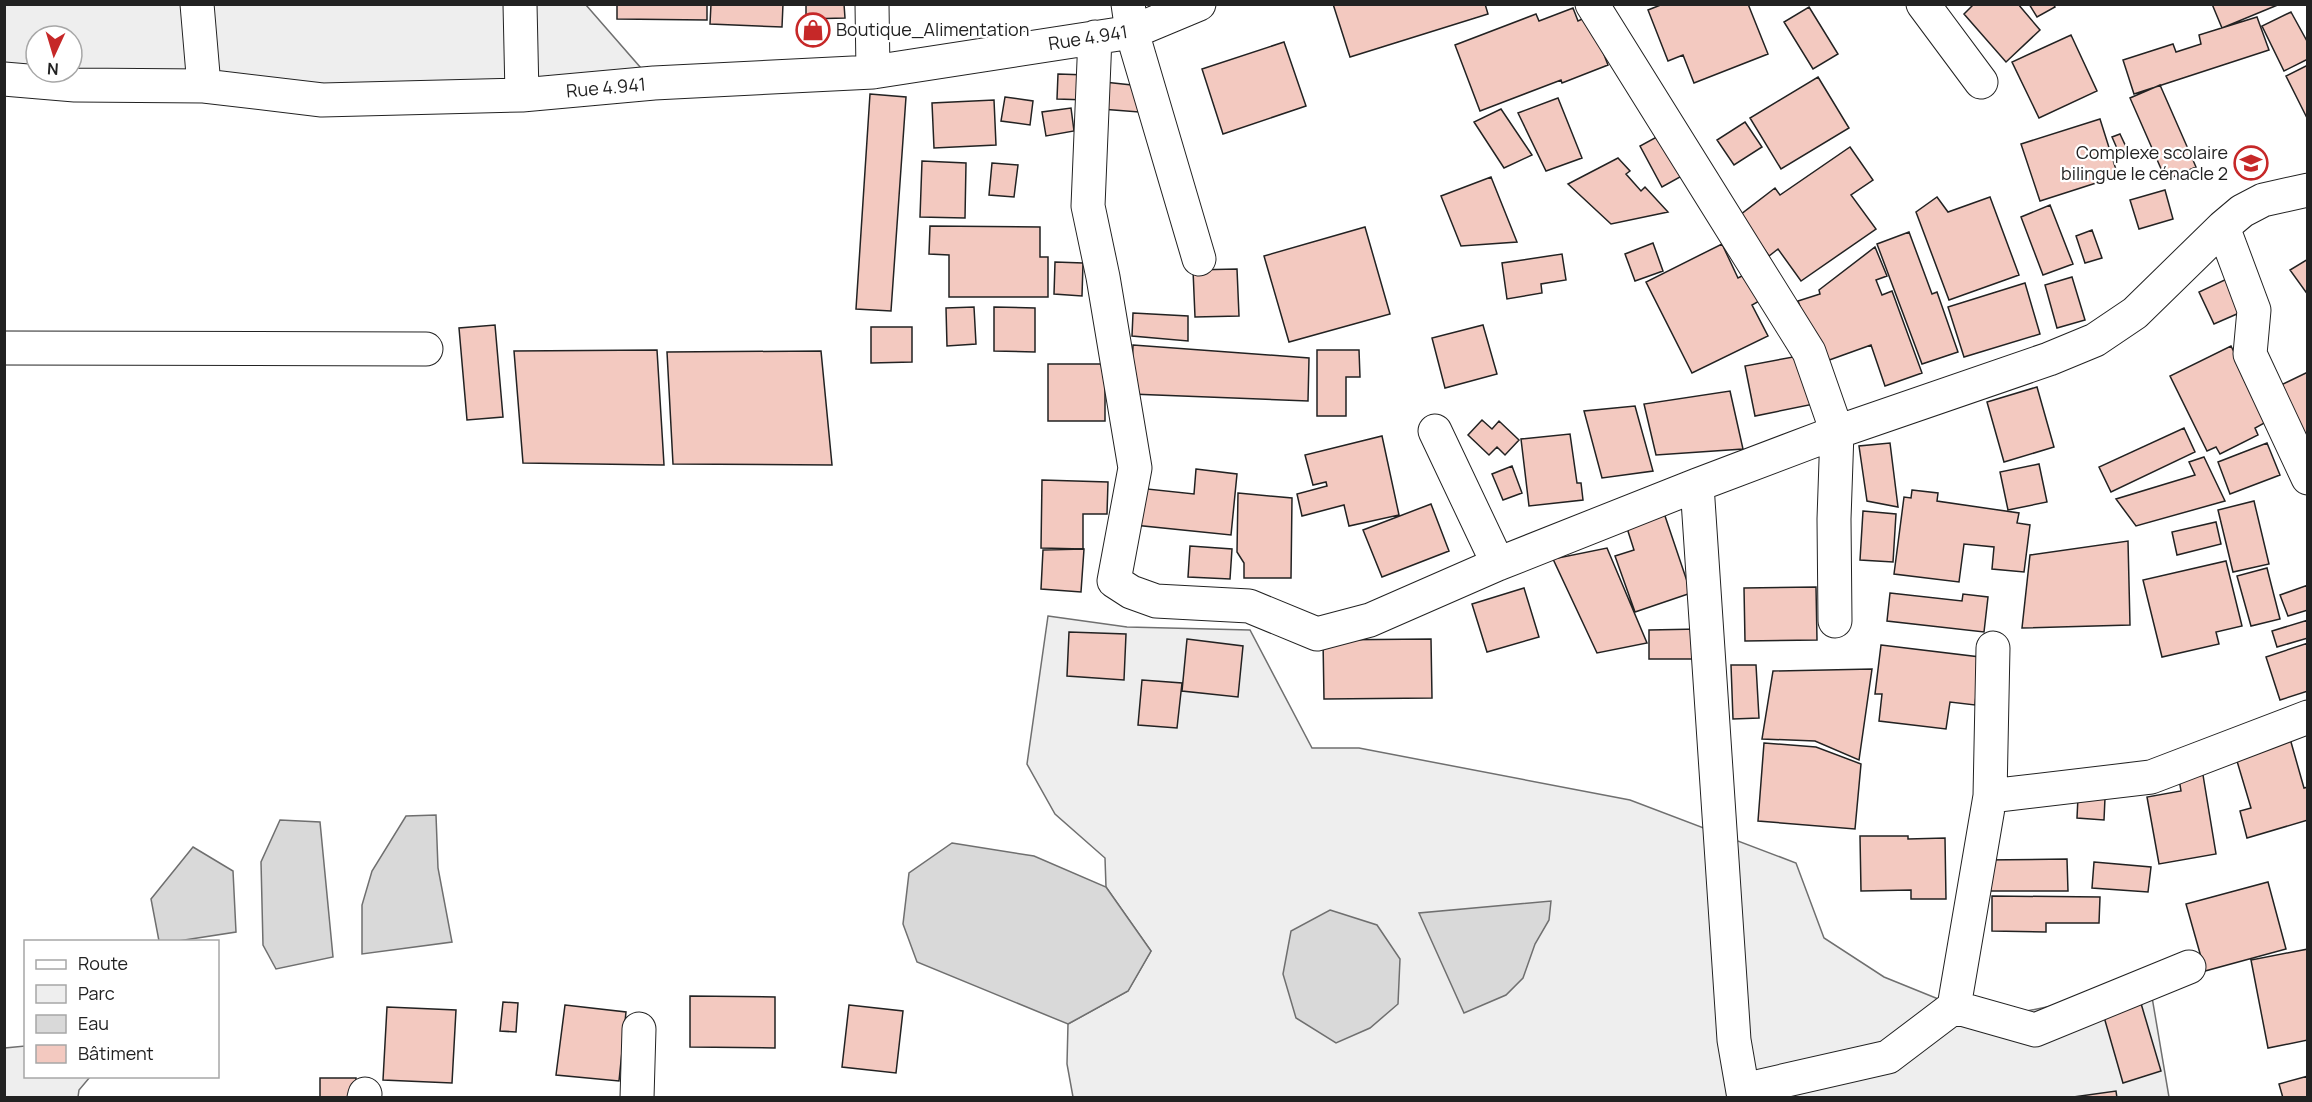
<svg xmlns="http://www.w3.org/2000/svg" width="2312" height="1102" font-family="Manrope,sans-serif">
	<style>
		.green { fill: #eee; stroke: #6f6f6f; stroke-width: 1.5; fill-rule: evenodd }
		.water { fill: #d9d9d9; stroke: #6f6f6f; stroke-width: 1.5 }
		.building { fill: #f3c9c0; stroke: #222; stroke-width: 1.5 }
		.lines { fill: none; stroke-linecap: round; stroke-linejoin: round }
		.minor-casing { stroke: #222; stroke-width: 35 }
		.minor { stroke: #fff; stroke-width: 33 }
		.labels { text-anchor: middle; stroke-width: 4.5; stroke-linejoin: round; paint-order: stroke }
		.poi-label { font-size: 18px; fill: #222; stroke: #fff; text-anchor: start }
		.street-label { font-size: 18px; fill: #222; stroke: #fff }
	</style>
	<rect width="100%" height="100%" fill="#fff"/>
	<!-- green -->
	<path class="green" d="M4,5h582l68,78 -132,12 -517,-16zM36,36h36v36h-36z
		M1048,616l79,11 123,3 62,118h47l271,52 166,63 28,75 60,39 74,30 54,7 59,-12 81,-5 17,100h-1096l-6,-33 1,-40 60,-33 23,-40 -45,-64 -1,-29 -50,-44 -28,-50z
		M25,1046l1,30 64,1 -11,13 -1,7h-73v-49z"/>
	<!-- water -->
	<path class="water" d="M436,815l2,53 14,74 -90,12v-49l10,-34 34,-55z
		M280,820l40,2 13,135 -57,12 -13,-24 -2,-83z
		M952,843l82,13 72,31 45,64 -23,40 -60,33 -151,-62 -14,-38 6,-51z
		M193,847l40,24 3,61 -58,9h-19l-8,-42z
		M1551,901l-2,19 -14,24 -12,34 -17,17 -42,18 -45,-100z
		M1330,910l47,15 23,34 -2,45 -28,24 -34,15 -40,-25 -13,-44 8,-43z"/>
	<!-- building -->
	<path class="building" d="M617,4h90v16l-90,-1z
		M711,4h72l-1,23 -72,-3z
		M806,4h38l1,14 -39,1z
		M1333,4h152l3,10 -138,43z
		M1663,4h85l20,50 -74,29 -11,-28 -15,6 -20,-51z
		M1974,4h44l22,26 -34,32 -42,-48z
		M2029,4h24l2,3 -18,10z
		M2212,4h68l-58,24z
		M1809,7l29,47 -25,15 -29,-47z
		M1573,8l5,13 11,-5 19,49 -46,18 -1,-3 -81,31 -25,-66 81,-31 3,7z
		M2291,12l17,31v16l-24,12 -22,-45z
		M2257,17l12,33 -135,44 -11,-34 50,-16 3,8 25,-8 -2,-9z
		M2071,35l26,56 -58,27 -27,-56z
		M1284,42l22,64 -83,28 -21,-65z
		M2308,65v55l-22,-44z
		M1058,74l29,1v25l-30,-1z
		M1818,77l31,51 -68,41 -31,-51z
		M1104,82l37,4 -2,26 -38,-3z
		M2160,85l36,82 -30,13 -36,-82z
		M870,94l36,3 -15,214 -35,-2z
		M1005,97l28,4 -3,24 -29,-4z
		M1558,98l24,60 -36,13 -28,-58z
		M994,100l2,45 -62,3 -2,-45z
		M1071,108l3,23 -28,5 -4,-24z
		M1501,109l31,46 -28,13 -30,-46z
		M2100,119l18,57 -78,25 -19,-57z
		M1745,122l17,25 -28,18 -17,-25z
		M1664,133l25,39 -27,15 -22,-41z
		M2120,134l7,15 -8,4 -7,-16z
		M1850,147l23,33 -22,15 25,34 -75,52 -23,-32 -9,7 -29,-41 35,-27 5,7z
		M1618,158l12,13 -4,3 15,17 4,-4 23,25 -57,12 -43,-40z
		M922,161l44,2 -1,55 -45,-1z
		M992,163l26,2 -4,32 -25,-2z
		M1491,177l26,65 -56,4 -20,-50z
		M2165,190l8,29 -34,10 -9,-29z
		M1937,197l11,15 42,-15 29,78 -70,25 -33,-88z
		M2050,205l23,59 -30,11 -22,-58z
		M930,226l110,1v30h8v40h-99v-42l-20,-1z
		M1365,227l25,87 -101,28 -25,-86z
		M2092,230l10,28 -17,5 -9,-27z
		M1909,232l23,62 5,-2 21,60 -36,12 -45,-120z
		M1653,243l10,28 -28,10 -10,-27z
		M1722,244l16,34 10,-5 13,27 -9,5 16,31 -76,37 -46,-91z
		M1875,247l12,29 -11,4 6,15 10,-4 30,82 -37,13 -14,-41 -50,18 -23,-62 22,-7 -1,-4z
		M1562,254l4,26 -25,4 1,9 -35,6 -5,-36z
		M2308,259v36l-18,-25z
		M1055,262l28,1 -1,33 -28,-2z
		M1237,269l2,47 -44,1 -2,-47z
		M2072,277l13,43 -28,8 -12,-43z
		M2231,277l15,33 -32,14 -15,-32z
		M2025,283l15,51 -76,23 -16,-50z
		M974,307l2,37 -29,2 -1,-38z
		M994,307l41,1v44l-41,-1z
		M1133,313l55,3v25l-56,-5z
		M495,325l8,92 -36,3 -8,-92z
		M1483,325l14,49 -52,14 -13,-50z
		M871,327h41v35l-41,1z
		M1133,345l176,13 -1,43 -177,-7z
		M2231,346l37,75 -13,7 3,7 -38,19 -4,-7 -9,4 -37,-75z
		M657,350l7,115 -141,-2 -9,-112z
		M1317,350h42l1,27h-14v39h-29z
		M821,351l11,114 -159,-1 -6,-112z
		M1804,355l10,49 -59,12 -10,-50z
		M1048,364h57v57h-57z
		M2308,372v67l-29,-53z
		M2037,387l17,60 -50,15 -17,-60z
		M1730,391l13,58 -87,6 -12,-51z
		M1635,406l18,65 -51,7 -18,-67z
		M1482,420l10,9 7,-8 20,19 -14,15 -8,-8 -8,8 -21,-20z
		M2184,428l11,24 -84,40 -12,-25z
		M1570,434l7,49h4l2,17 -54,6 -8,-67z
		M1382,436l17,79 -50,11 -5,-21 -42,11 -5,-22 30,-8 -1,-4 -13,3 -8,-30z
		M1890,443l8,64 -31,-6 -8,-55z
		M2267,443l13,32 -50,19 -12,-32z
		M2204,457l21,44 -89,25 -20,-27 79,-24 -6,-13z
		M2039,464l8,38 -39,8 -8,-38z
		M1512,466l10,27 -19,7 -11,-26z
		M1196,469l41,5 -6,61 -97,-10 4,-37 56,6z
		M1042,480l66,2 -1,32h-24v35l-42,-1z
		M1912,490l26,3 -1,8 82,12 -2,10 13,2 -6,47 -32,-3 2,-22 -30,-3 -5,38 -65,-8 10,-77 7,1z
		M1238,493l54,5 -1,80h-47v-15l-7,-11z
		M2254,501l15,63 -36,8 -15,-62z
		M1431,504l18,47 -67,26 -19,-47z
		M1863,511l33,3 -3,48 -33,-2z
		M1664,513l27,80 -56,19 -20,-56 19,-6 -8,-25z
		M2216,522l5,22 -44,11 -5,-23z
		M2128,541l2,84 -108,3 8,-73z
		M1190,546l42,3 -2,30 -42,-2z
		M1607,548l40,95 -50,10 -44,-94z
		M1084,549l-3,43 -40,-3 2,-39z
		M2226,561l16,65 -26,6 3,12 -57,13 -19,-77z
		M2267,568l13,51 -29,7 -14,-50z
		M2308,585v25l-20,6 -8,-21z
		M1816,587l1,53 -72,1 -1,-53z
		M1524,588l15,49 -52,15 -15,-48z
		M1890,593l72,8 1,-7 25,3 -4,35 -97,-11z
		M2308,620v18l-31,9 -5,-16z
		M1699,629l-1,30h-49v-29z
		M1069,632l57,2 -2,46 -57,-4z
		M1187,639l56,7 -5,51 -56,-6z
		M1431,639l1,59 -108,1 -1,-59z
		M2308,643v48l-28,9 -14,-43z
		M1881,645l99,12 -5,48 -25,-3 -4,27 -67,-8 3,-27h-7z
		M1731,665h25l3,53 -26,1z
		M1872,669l-13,91 -44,-19 -53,-2 11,-68z
		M1142,680l40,3 -5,45 -39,-3z
		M2289,735l15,53 4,-1v33l-61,18 -7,-27 11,-3 -17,-57z
		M1764,743l52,4 45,17 -6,65 -97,-8z
		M2203,775l13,79 -57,10 -12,-67 34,-6 -2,-12z
		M2078,797l27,1 -1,22 -27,-2z
		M1860,836h48v3l37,-1 1,61h-35v-9l-50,1z
		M2067,859l1,32h-84v-31z
		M2094,862l57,5 -3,25 -56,-4z
		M2268,882l18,67 -81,22 -19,-67z
		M1992,896l108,1 -1,26h-53v9l-54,-1z
		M2308,949v91l-40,8 -17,-88z
		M690,996l85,1v51l-85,-1z
		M2140,1000l21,71 -38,12 -21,-73z
		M503,1002l15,1 -2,29 -16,-1z
		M565,1005l61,7 -7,69 -63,-6z
		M849,1005l54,6 -7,62 -54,-6z
		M387,1007l69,3 -4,73 -69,-3z
		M2308,1076v22h-25l-4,-14z
		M320,1078h36v20h-36z
		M2116,1091l1,7h-51z"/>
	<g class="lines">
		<!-- minor casing -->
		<g class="minor-casing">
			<path id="minor" d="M197,4l7,82
				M520,4l2,91
				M872,4l1,68
				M1128,4l4,28 67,227
				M1592,4l217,348 28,80 -3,87 1,102
				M1923,4l58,78
				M1095,37l-7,169 15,71 32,191 -21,113 17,11 25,9 93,5 68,28 53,-14 128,-56 199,-79 140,-53 212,-73 46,-19 40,-27 88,-86 19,-16 21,-11 45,-10
				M4,79l71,6 129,1 118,14 200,-5 132,-12 219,-11 259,-40 67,-28
				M2223,227l31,83 -4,44 58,124
				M4,348l422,1
				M1435,431l63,133
				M1697,485l37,555 10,58
				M1990,796l161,-19 157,-60
				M1954,1007l81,23 154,-63
				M1743,1090l145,-33 66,-50 36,-211 3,-148
				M364,1098l1,-4
				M637,1098l2,-69"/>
		</g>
		<!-- minor -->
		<use href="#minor" class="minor"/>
	</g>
	<!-- icons -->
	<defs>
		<g id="shop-ring" transform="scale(1.725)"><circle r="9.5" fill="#fff" stroke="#c62828" stroke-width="1.5"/><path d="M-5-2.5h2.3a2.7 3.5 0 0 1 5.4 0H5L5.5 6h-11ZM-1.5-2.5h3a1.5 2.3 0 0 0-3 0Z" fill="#c62828"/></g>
		<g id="school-ring" transform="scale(1.725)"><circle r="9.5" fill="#fff" stroke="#c62828" stroke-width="1.5"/><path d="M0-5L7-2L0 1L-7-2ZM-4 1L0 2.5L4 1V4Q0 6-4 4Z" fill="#c62828"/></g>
	</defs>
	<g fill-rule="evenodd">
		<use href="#shop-ring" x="813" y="30"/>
		<use href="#school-ring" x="2251" y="163"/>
	</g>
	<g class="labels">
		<!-- poi labels -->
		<g class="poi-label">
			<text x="836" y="36">Boutique_Alimentation</text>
			<text x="2228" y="159" text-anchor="end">Complexe scolaire<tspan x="2228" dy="21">bilingue le cénacle 2</tspan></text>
		</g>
		<!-- street labels -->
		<g class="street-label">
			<text transform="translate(1088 38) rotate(-9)" y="6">Rue 4.941</text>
			<text transform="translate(606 88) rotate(-5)" y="6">Rue 4.941</text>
		</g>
	</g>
	<!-- border -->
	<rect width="2312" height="1102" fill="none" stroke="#222222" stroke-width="12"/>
	<!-- legend -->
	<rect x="24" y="940" width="195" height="138" fill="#ffffff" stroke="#a7a7a7" stroke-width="1.5"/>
	<rect x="36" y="960" width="30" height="9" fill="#ffffff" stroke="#a7a7a7" stroke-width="1.5"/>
	<text x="78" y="970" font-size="18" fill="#222222">Route</text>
	<rect x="36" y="985" width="30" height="18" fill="#eeeeee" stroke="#a7a7a7" stroke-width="1.5"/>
	<text x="78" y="1000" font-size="18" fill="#222222">Parc</text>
	<rect x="36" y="1015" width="30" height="18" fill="#d9d9d9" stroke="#a7a7a7" stroke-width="1.5"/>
	<text x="78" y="1030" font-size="18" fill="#222222">Eau</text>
	<rect x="36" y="1045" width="30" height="18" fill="#f3c9c0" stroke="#a7a7a7" stroke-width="1.5"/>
	<text x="78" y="1060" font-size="18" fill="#222222">Bâtiment</text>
	<!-- north arrow -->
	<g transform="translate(54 54) rotate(184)"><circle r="28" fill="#ffffff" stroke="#a7a7a7" stroke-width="1.5"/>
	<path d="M0-4.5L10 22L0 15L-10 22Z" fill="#c62828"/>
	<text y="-9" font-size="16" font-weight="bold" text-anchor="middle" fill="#222222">N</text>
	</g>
</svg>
